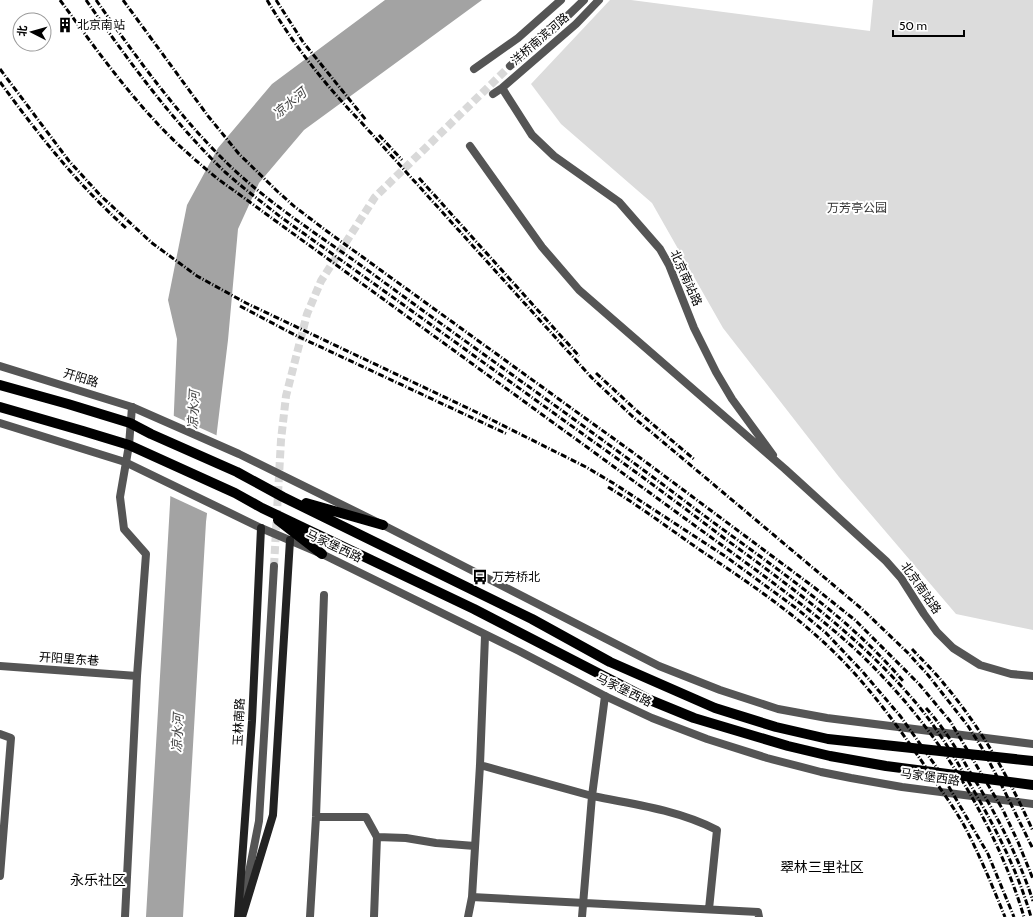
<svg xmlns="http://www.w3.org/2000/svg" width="1033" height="917" font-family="Cabin,'Noto Sans SC',sans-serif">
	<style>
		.green { fill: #dcdcdc }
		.water { fill: #a3a3a3 }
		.pier { fill: #fff }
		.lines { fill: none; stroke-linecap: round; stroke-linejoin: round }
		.tertiary-tunnel { stroke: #d9d9d9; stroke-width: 8; stroke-dasharray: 8 4; stroke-linecap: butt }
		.minor { stroke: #555; stroke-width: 8 }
		.tertiary { stroke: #555; stroke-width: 8 }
		.secondary { stroke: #222; stroke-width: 8 }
		.primary { stroke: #000; stroke-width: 10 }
		.rail { stroke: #000; stroke-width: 3; stroke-dasharray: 6 2 1 2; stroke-linecap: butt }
		.labels { text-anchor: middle; stroke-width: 4; stroke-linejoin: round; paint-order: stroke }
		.poi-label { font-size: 12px; fill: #000; stroke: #fff; text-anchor: start }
		.street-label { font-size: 12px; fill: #000; stroke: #fff }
		.park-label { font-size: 12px; fill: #333; stroke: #fff }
		.water-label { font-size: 13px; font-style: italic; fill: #444; stroke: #fff }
		.quarter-label { font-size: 14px; fill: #000; stroke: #fff }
	</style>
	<rect width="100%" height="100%" fill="#fff"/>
	<!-- green -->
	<path class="green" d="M610,0h21l239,31 3,-31h160v630l-77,-16 -117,-137 -116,-149 -71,-125 -91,-79 -30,-40z"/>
	<!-- water -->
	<path class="water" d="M385,0h97l-178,130 -45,53 -21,46 -10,111 -22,182 -23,395h-37l24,-413 7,-165 -9,-39 19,-95 31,-57 54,-64z"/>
	<!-- pier -->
	<path class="pier" d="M172,415l46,21 -9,78 -41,-19z"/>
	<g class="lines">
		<!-- tertiary-tunnel -->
		<path class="tertiary-tunnel" d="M274,566l7,-126 5,-44 21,-82 14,-33 54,-84 135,-131"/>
		<!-- minor -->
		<path class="minor" d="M0,666l137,10
			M0,734l11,4 -11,138
			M480,765l112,31 13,-100
			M316,817h50l11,20 -3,80
			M377,837l29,1 30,5 39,3
			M472,897l286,15 1,5
			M125,917l12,-241 9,-122 -22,-25 -4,-32 9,-52 3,-38
			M310,917l6,-100 8,-222
			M468,917l4,-20 8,-132 5,-129
			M582,917l10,-121c42,8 86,14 125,34l-8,79"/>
		<!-- tertiary -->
		<path class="tertiary" d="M510,66l45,-38 29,-28
			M474,69l44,-31 43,-38
			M502,88l30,47 22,21 65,46 41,47 9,16 25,63 22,44 16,27 41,56
			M493,94l9,-6 74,-64 23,-24
			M470,146l72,101 37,43 206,179 101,92 15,17 23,36 13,18 16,16 27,17 31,9 22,2
			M0,366l132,41 107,47 144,71 276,141 61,24 58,19 49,9 206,26
			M0,423l125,39 136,66 61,26 197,97 86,45 47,22 55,21 60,19 54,14 30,6 51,9 131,17
			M242,908l17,-87 15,-255"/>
		<!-- secondary -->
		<path class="secondary" d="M238,917l14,-196 9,-193
			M242,917l31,-102 17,-275"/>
		<!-- primary -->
		<path class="primary" d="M0,385l68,19 62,19 21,11 86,38 46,25 249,122 78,43 105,46 61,19 52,12 205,22
			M0,407l83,24 46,14 106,48 27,15 212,101 176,91 44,18 94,28 42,10 56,10 147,19
			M306,503l77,22
			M278,520l44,34"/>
		<!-- rail -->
		<path class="rail" d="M60,0c30,41 60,83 95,121 19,21 41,40 63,58l538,391c44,33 89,66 127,107 62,65 115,153 141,240
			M86,0c42,60 86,121 139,172 18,16 38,31 57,46 107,76 213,153 319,229 42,30 82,60 123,91 66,48 133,97 187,159 22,25 40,54 56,82 26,44 50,89 64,138
			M96,0c41,58 83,117 134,166 41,39 90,70 136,103 110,81 223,159 332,242 71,53 147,102 205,170
			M123,0l85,116 31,38 38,37 18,16 33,25 257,186 46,33 184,137 40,32 64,64 31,37 53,89 15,32 15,37
			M267,0c26,44 58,85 94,122l231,256 40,38 230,193 45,43 21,23 40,51 14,22 20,38 31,63
			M276,0l27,42 63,78
			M0,69l69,92 32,35 51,47 45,33 49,27 230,109 110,55 27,16 112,73 71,52 30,25 36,38 39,46 41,58 46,79 26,63
			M0,82c38,52 78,103 126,146
			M379,135l23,25
			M419,178l160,178
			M240,306l55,29 212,99
			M596,373l41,38 58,49
			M608,487c31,19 62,42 92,63 49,33 99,66 141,109 35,36 64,77 92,119 13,19 27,38 37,59 13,26 24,53 35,80
			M912,649c11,12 23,23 33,36 37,44 64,93 88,146
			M926,708c19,21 33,45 47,69 24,38 46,81 60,124"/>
	</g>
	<!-- icons -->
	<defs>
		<g id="building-bare" transform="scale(1.2)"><path d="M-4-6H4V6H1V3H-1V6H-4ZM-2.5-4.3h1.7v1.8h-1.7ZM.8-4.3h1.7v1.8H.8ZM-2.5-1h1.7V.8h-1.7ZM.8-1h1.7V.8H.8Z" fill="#000" stroke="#fff" stroke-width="2.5" paint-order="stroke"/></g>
		<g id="bus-bare" transform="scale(1.2)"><path d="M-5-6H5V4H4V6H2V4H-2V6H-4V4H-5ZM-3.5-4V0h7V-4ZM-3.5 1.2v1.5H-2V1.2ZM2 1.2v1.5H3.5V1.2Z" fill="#000" stroke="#fff" stroke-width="2.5" paint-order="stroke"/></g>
	</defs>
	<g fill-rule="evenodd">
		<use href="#building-bare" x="65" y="25"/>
		<use href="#bus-bare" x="480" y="577"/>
	</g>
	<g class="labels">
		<!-- poi labels -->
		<g class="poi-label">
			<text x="77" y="29">北京南站</text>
			<text x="492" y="581">万芳桥北</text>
		</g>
		<!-- street labels -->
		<g class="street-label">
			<text transform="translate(540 39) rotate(-41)" y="4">洋桥南滨河路</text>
			<text transform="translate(686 278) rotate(66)" y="4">北京南站路</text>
			<text transform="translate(81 378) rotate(17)" y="4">开阳路</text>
			<text transform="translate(334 546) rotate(25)" y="4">马家堡西路</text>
			<text transform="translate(921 588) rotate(55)" y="4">北京南站路</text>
			<text transform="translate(69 659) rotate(4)" y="4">开阳里东巷</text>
			<text transform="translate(624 690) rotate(26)" y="4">马家堡西路</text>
			<text transform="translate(239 722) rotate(-87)" y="4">玉林南路</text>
			<text transform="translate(930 777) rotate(8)" y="4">马家堡西路</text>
		</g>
		<!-- park labels -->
		<g class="park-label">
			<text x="857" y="212">万芳亭公园</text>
		</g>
		<!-- water labels -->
		<g class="water-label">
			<text transform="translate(289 103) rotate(-40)" y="5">凉水河</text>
			<text transform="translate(193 410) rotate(-87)" y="5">凉水河</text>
			<text transform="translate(177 733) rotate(-87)" y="5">凉水河</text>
		</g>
		<!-- quarter labels -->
		<g class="quarter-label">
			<text x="822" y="872">翠林三里社区</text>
			<text x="98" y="885">永乐社区</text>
		</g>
	</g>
	<!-- north arrow -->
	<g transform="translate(32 32) rotate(276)"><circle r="19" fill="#ffffff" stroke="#999999"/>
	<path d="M0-3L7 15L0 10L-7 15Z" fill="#000000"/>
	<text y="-6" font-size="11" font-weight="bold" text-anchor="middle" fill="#000000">北</text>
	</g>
	<!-- scale -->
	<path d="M893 30v6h71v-6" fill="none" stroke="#000000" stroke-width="2"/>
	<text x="899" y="30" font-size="12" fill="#000000" stroke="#ffffff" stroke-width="3" paint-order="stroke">50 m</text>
</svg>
